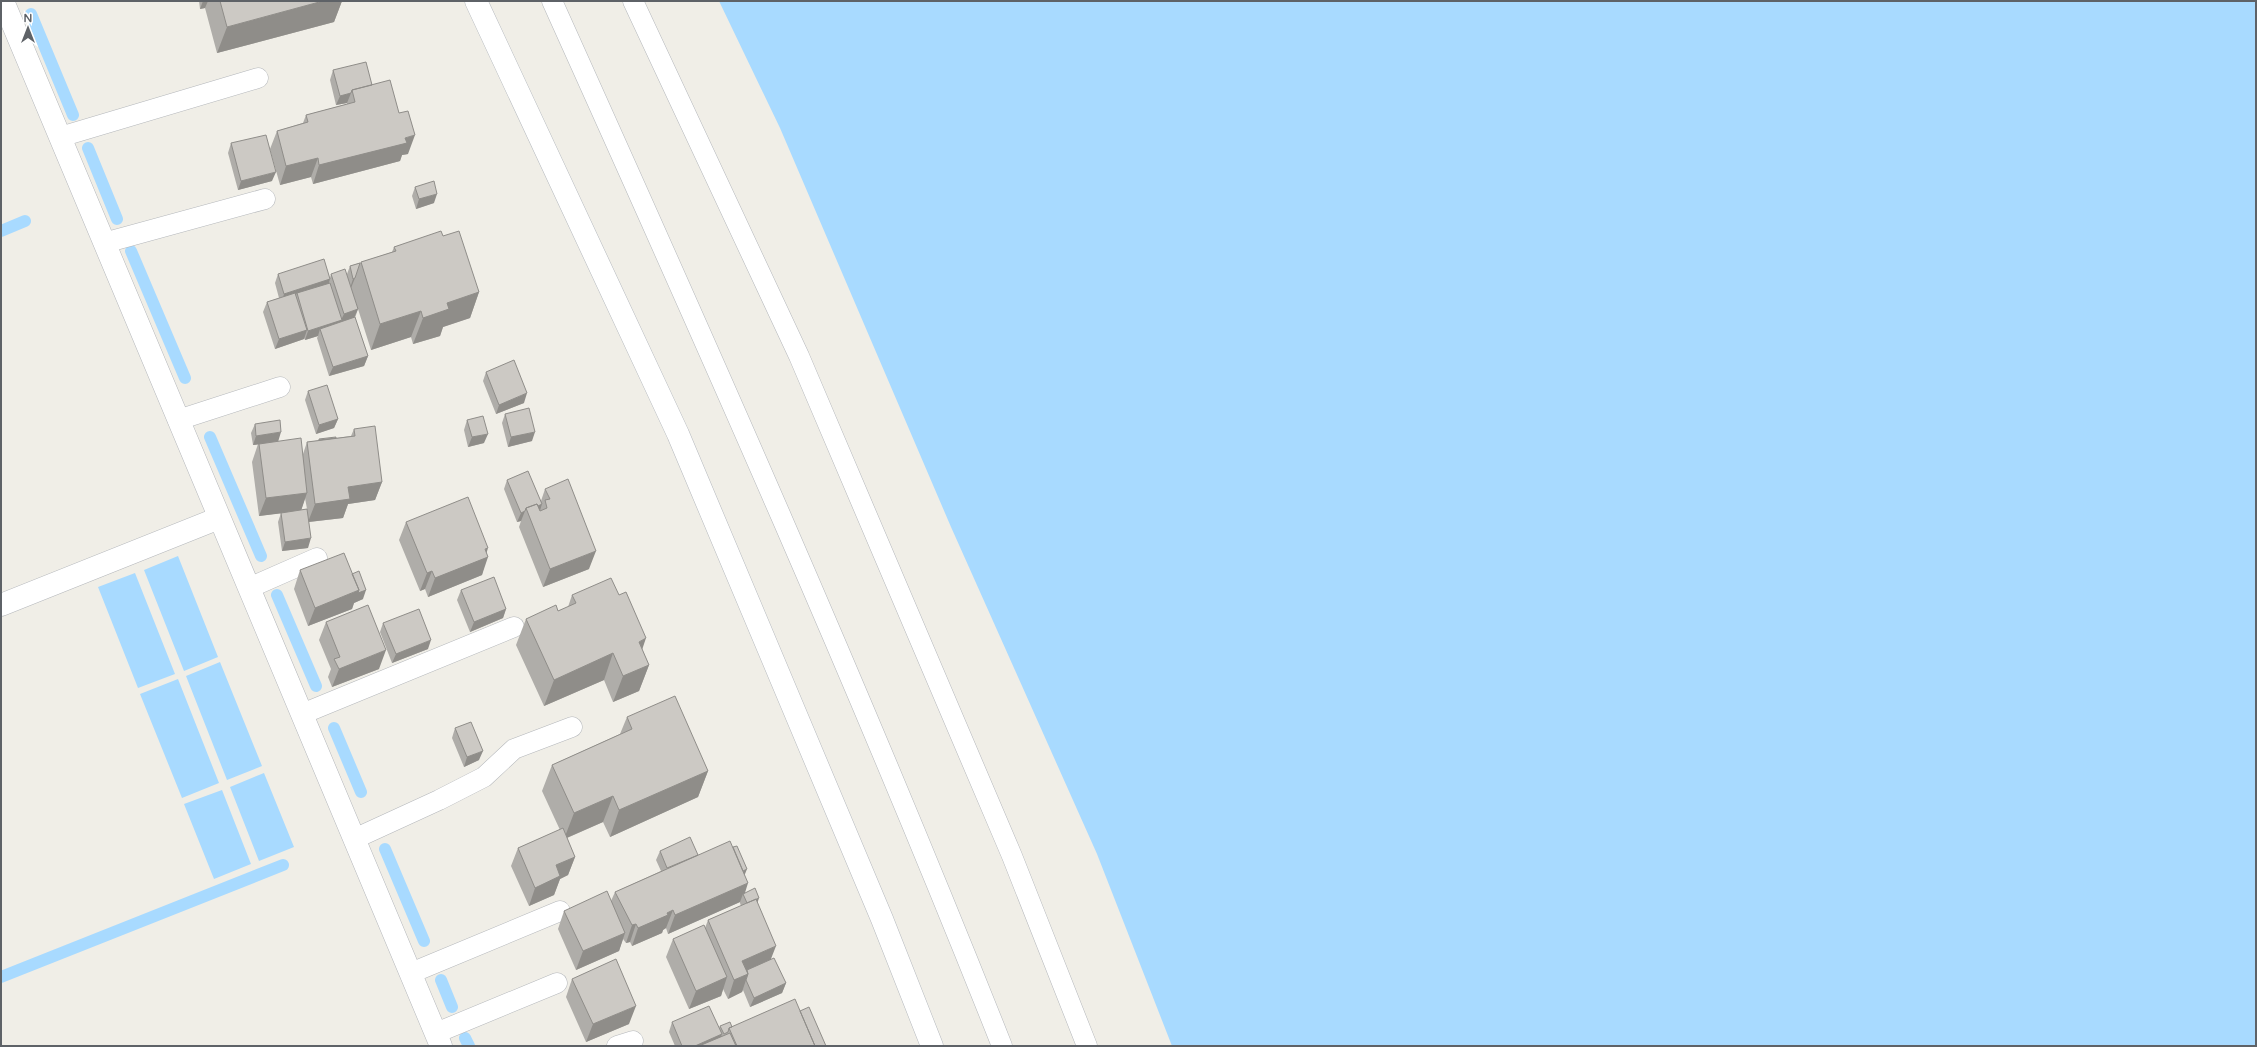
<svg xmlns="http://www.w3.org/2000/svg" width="2257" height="1047" font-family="'Varela Round',sans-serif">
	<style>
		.water { fill: #a8daff }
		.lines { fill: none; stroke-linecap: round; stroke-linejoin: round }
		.stream { stroke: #a8daff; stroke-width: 12 }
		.lane-casing { stroke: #b4b7bb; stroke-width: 21 }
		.street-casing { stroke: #b4b7bb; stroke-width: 23 }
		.secondary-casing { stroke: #b5b9be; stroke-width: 23 }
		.lane { stroke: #fff; stroke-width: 20 }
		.street { stroke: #fff; stroke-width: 22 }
		.secondary { stroke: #fff; stroke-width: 22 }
		.wall { fill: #afada9; fill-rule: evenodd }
		.shaded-wall { fill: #8f8d89 }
		.building { fill: #ccc9c4; stroke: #8f8d89 }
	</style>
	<rect width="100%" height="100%" fill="#f0eee7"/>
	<!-- water -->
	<path class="water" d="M719,1h1537v1045h-1084l-75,-192 -146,-327 -171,-399z
		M178,556l40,101 -34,14 -40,-101z
		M135,573l40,101 -37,14 -40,-101z
		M220,662l42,104 -35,14 -41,-104z
		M178,679l41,104 -37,15 -42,-104z
		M264,773l30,74 -35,14 -29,-74z
		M222,790l29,74 -37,15 -30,-75z"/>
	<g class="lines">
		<!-- stream -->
		<path class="stream" d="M31,14l42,101
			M88,148l29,71
			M1,231l24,-10
			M131,251l54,127
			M210,437l51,119
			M277,595l39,91
			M334,728l27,64
			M385,849l39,92
			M1,977l282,-112
			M441,980l11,27
			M465,1038l4,8"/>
		<!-- lane casing -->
		<g class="lane-casing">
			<path id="lane" d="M552,1c156,346 310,692 450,1045
				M633,1l166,355 213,500 75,190
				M60,137l198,-59
				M104,243l161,-44
				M178,420l102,-33
				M249,588l68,-30
				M302,714l212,-87
				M354,839l85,-39 45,-23 30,-28 58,-22
				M411,973l149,-62
				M436,1033l121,-50
				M617,1046l16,-5"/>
		</g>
		<!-- street casing -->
		<g class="street-casing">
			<path id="street" d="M3,1l438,1045
				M1,605l218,-87"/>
		</g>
		<!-- secondary casing -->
		<g class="secondary-casing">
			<path id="secondary" d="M476,1l202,433 204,485 50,127"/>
		</g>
		<!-- lane -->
		<use href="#lane" class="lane"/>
		<!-- street -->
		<use href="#street" class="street"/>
		<!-- secondary -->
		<use href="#secondary" class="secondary"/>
	</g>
	<!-- wall -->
	<path class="wall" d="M199,1h143l-8,21 -117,31 -12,-45 -5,1z
		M333,70l39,15 36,69 -6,1 -2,6 -87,23 -2,-7 -31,8 -10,-36 7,-18 26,-8 3,-8 41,-11v-1l-11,2 -6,-25z
		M231,143l41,38 -34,9 -10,-37z
		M415,187l19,16 -18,6 -4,-13z
		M443,236l36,56 -9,26 -27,9 -3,9 -27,8 -2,-7 -40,13 -13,-41 -3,9 13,38 -4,10 -35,10 -12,-38 1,-2 -13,4 -1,-2v1l-29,10 -12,-37 4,-10 12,-4 -4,-15 3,-9 52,4 1,-4h16l3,-8 42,-14 2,-5z
		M486,372l38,31 -28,11 -13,-33z
		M308,391l30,28 -4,9 -18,6 -11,-34z
		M505,414l27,27 -24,6 -6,-24z
		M467,420l17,23 -16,4 -4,-17z
		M255,424l23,17 25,13 4,-12 44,-6 3,-7 28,53 -7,18 -27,4 -5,14 -34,4 -1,26 -26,3 -4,-29 3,-9 -22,3 -7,-54 6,-18 -5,1 -2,-12zM305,498l2,11 -6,1z
		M507,480l34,21 4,-12 44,80 -46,18 -24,-60 2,-6 -4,1 -13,-33z
		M406,522l81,31 -5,22 -54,22 -3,-8 -5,2 -21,-51z
		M300,570l63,29 -9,4 -2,6 -44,17 -14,-37z
		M461,590l45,19 -3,9 -33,14 -13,-32z
		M572,595l70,54 7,16 -10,26 -26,11 -9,-22 -60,26 -28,-61 10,-26 32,-8 10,-4z
		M326,622l53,47 -47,18 -4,-10 3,-8 -12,-29z
		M383,623l45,26 -36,14 -12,-31z
		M627,717l81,54 -10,26 -88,40 -7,-15 -36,16 8,19 -7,18 -8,4 -6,16 -25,11 -18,-40 7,-18 42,-18 -18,-39 10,-26 68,-31z
		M455,728l24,32 -15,7 -12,-29z
		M660,851l38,4 47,20v18l12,10 14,56 15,24 -4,10 -32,14 -7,-17 -1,2 -14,7 -5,-10 -2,7 -32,13 -23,-52 7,-18 32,-11 3,-8 33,-14 -1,-3v-1l-72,32 -2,-6 -3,2 -1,3 -30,13 -2,-4 -4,1 -3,-4 -4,12 -43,19 -18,-41 6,-18 47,-10 4,-9 46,-21 -5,-11z
		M572,979l57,45 -43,18 -20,-45z
		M800,1011l26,35h-151l-6,-14 3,-10 47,6 1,-2 12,1z"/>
	<!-- shaded-wall -->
	<path class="shaded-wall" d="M203,1h5l-3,7 -5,1z
		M323,1h19l-8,21 -117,31 10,-26z
		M351,93l-4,10 -11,2 4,-9z
		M415,135l-7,19 -6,1 -2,6 -87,23 6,-19z
		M318,158l-7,19 -31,8 6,-19z
		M276,172l-4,9 -34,9 3,-9z
		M437,194l-3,9 -18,6 3,-10z
		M355,278l-4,10h-1l3,-9z
		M330,279l-3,10 -30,4 -3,6 -13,4 3,-9z
		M479,292l-9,26 -27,9 -3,9 -27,8 10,-26 24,-15z
		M358,309l-4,9 -34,11 -2,7 -13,4 3,-9 33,-11 3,-6z
		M421,311l-10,26 -40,13 9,-26z
		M307,330l-3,9 -29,10 4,-10z
		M368,356l-4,10 -35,10 4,-9z
		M527,393l-3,10 -28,11 3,-9z
		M338,419l-4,9 -18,6 3,-9z
		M281,432l-3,10 -25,3 3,-9z
		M535,432l-3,9 -24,6 3,-10z
		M488,434l-4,9 -16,4 4,-10z
		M382,482l-7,18 -27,4 -5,14 -35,4 7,-18 33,-17z
		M307,493l-6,18 -42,5 7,-18z
		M542,504l-3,10 -12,-4z
		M525,511l-4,10 -4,1 4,-9z
		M311,538l-3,10 -26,3 3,-9z
		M488,548l-3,10 3,-1 -6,18 -54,22 7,-19z
		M596,551l-7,18 -46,18 7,-18z
		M432,571l-7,18 -5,2 7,-18z
		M359,590h7l-3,9 -9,4 -2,6 -44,17 7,-18z
		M506,609l-3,9 -33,14 4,-10z
		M646,638l-9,27 2,-23z
		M431,640l-3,9 -36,14 4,-9z
		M386,650l-7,19 -47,18 7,-18z
		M613,653l-9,27 -60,26 10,-26z
		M649,665l-10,26 -26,11 10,-26z
		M483,751l-4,9 -15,7 3,-10z
		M708,771l-10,26 -88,40 9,-27z
		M613,796l-10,26 -39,17 10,-26z
		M575,857l-7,18 -8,4 -6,16 -25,11 6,-18 21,-23z
		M747,869l-4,10 -5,-6z
		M748,883l-4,13 -1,-2 -3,8 -72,32 7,-19z
		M759,898l-3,9 -9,-4z
		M673,910l-7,18 -3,2 -1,3 -30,13 6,-18z
		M636,924l-6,18 -4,1 6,-18z
		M625,933l-6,18 -43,19 7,-19z
		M776,946l-7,18 -25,11 -2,-14z
		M748,974l-6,18 -14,7 6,-19z
		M727,977l-6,19 -32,13 7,-18z
		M786,983l-4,10 -32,14 4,-9z
		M636,1006l-7,18 -43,18 7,-18z
		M722,1034l-4,10 -5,2h-18z"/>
	<!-- building -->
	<path class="building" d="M220,1h103l-96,26z
		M366,62l6,23 -20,5 -1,3 -11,3 -7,-26z
		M390,80l9,33 9,-2 7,24 -10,3 2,5 -88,22 -1,-7 -32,8 -9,-35 31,-9 -2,-7 49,-13 -3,-12z
		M266,135l10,37 -35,9 -10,-38z
		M434,181l3,13 -18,5 -4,-12z
		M441,231l2,5 16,-5 20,61 -32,11 2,6 -26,9 -2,-7 -41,13 -19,-62 35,-11 -2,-4z
		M324,259l6,20 -46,15 -6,-20z
		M360,263l-5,15 -2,1 -3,-13z
		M345,269l13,40 -14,5 -13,-40z
		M330,283l12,37 -34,11 -11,-38z
		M295,293l12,37 -28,9 -12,-37z
		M355,317l13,39 -35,11 -13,-38z
		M514,360l13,33 -28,12 -13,-33z
		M327,385l11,34 -19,6 -11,-34z
		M529,408l6,24 -24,5 -6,-23z
		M483,416l5,18 -16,3 -5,-17z
		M280,420l1,12 -25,4 -1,-12z
		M375,426l7,56 -34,5 2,12 -35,5 -8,-62 48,-6 -1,-7z
		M336,437v1l-17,2v-1z
		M301,438l6,55 -41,5 -7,-54z
		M528,471l14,33 -4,2 -1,-2 -11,4 -1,3 -4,2 -14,-33z
		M568,479l28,72 -46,18 -24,-61 11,-4 3,7 7,-3 -2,-8 5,-1 -5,-10z
		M468,497l20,51 -3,1 3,8 -53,21 -3,-7 -5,2 -21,-51z
		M307,509l4,29 -26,4 -4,-29z
		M344,553l15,37 -44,18 -15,-38z
		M359,571l7,19 -8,3 1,-3 -7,-16z
		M494,577l12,32 -32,13 -13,-32z
		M611,578l8,17 7,-3 20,46 -7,4 10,23 -26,11 -10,-23 -59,27 -28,-61 30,-14 2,6 18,-8 -4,-8z
		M368,605l18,45 -47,19 -5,-10 6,-2 -14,-35z
		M419,609l12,31 -35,14 -13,-31z
		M675,696l33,75 -89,39 -6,-14 -39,17 -22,-48 80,-36 -5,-12z
		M471,722l12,29 -16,6 -12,-29z
		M563,828l12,29 -19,8 4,11 -25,12 -17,-40z
		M690,837l8,18 -31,13 -7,-17z
		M730,841l18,42 -73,32 -2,-5 -6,3 1,2 -30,13 -2,-4 -4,1 -17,-33z
		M737,846l10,23 -4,2 -10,-24z
		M755,888l4,10 -12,5 -4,-9z
		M607,891l18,42 -42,18 -19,-40z
		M756,899l20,47 -34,15 6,13 -14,6 -26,-60z
		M704,925l23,52 -31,14 -23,-52z
		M774,958l12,25 -32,15 -8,-18 2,-6 -1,-4z
		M616,959l20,47 -43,18 -21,-45z
		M795,999l20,47h-78l-8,-18z
		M709,1006l13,28 -27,12h-13l-10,-24z
		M809,1007l17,39h-11l-15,-35z
		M730,1022l2,5 -3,1 -1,4 -4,2 -4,-8z
		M730,1033l6,13h-37z"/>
	<!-- border -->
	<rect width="2257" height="1047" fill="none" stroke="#5e6267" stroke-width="4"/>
	<!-- north arrow -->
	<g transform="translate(28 28)" stroke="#ffffff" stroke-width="3" paint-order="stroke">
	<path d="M0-3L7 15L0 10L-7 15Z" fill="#5e6267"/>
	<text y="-6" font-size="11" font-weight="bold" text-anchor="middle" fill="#5e6267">N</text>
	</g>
</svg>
